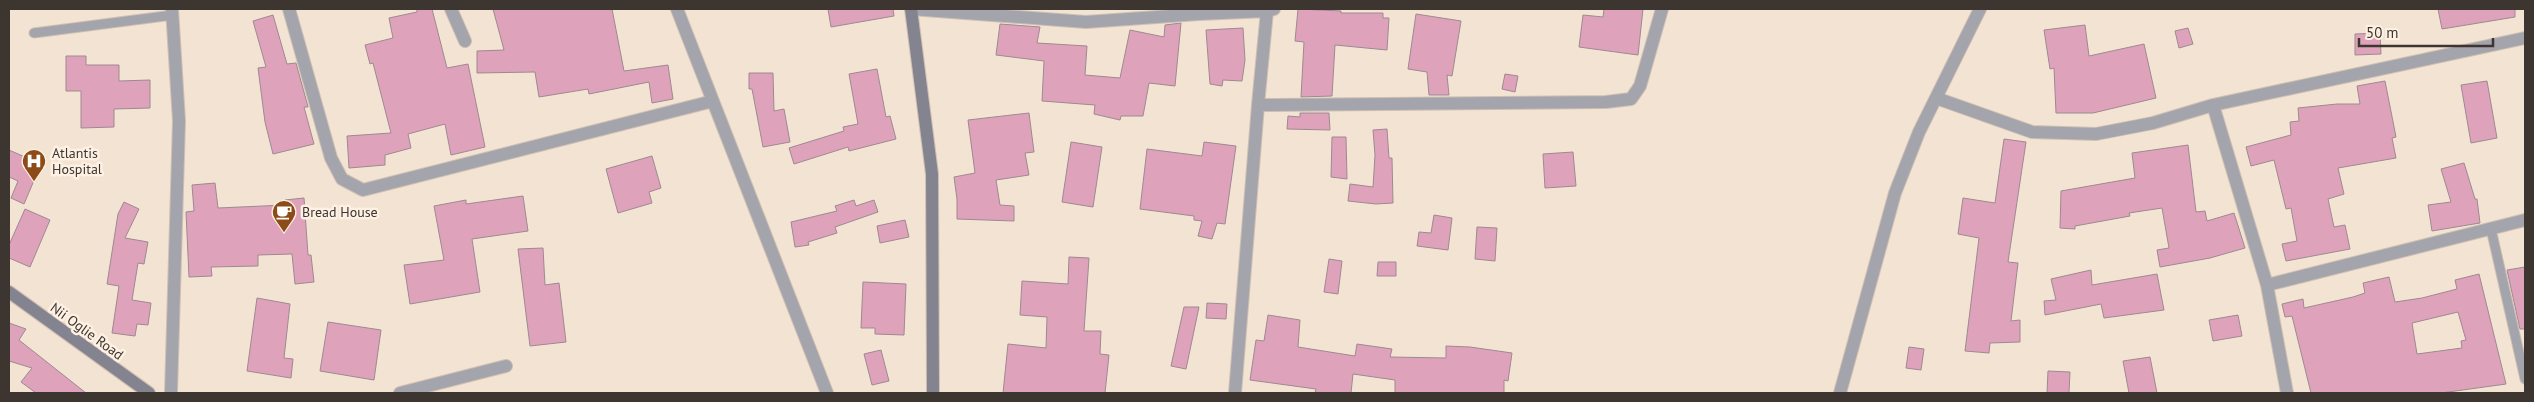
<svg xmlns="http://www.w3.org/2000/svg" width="2534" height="402" font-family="'PT Sans',sans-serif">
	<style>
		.building { fill: #dea3bb; stroke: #9e8991; fill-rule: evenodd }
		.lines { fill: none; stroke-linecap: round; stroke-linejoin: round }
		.lane-casing { stroke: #cfc0b2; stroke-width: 11 }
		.street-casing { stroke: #cfc0b2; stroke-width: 14 }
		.secondary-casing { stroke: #cfc0b2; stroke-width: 14 }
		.lane { stroke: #a4a4ad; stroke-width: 9 }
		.street { stroke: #a4a4ad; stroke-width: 12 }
		.secondary { stroke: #848491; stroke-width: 12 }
		.labels { text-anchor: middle; stroke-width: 5; stroke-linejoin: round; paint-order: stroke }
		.poi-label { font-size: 14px; fill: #3d3630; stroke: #fef1e4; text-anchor: start }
		.street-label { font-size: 14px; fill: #3d3630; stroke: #fef1e4 }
	</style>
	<rect width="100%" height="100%" fill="#f3e3d3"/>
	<!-- building -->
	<path class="building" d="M417,9h15l15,59 21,-4 17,83 -34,8 -6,-31 -37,10 3,14 -26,7v10l-36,3 -2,-32 44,-3 -18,-70 -3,1 -5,-19 28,-7 -4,-20 28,-6z
		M493,9h119l12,62 44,-6 5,34 -21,4 -3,-21 -60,12 -1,-5 -49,8 -4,-25 -58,1v-22l27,-1z
		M828,9h65l1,7 -63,11z
		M1298,9l43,2v2h42v5h6l-2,32 -52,-5 -3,51 -31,1 3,-55 -9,-1z
		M1604,9h39l-5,46 -59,-8 4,-32 20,2z
		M2438,9h77v8l-73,12z
		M1416,14l45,7 -9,55 -5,-1 2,20h-20l-2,-23 -19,-3z
		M273,15l14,49 9,-1 11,40 1,4h-4l10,37 -41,10 -8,-32 -7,-54 8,-1 -13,-46z
		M1181,23l-6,63 -26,-3 -6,33h-22l-1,4 -26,-6 1,-9 -53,-4 2,-40 -48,-6 4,-31 40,3 -3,16 50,3 -2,29 35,3 10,-48 34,7 1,-12z
		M2085,25l4,31 55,-12 12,54 -63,15h-37l-2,-45 -4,1 -6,-39z
		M1243,28l2,32 -3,21 -19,-1 -1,6 -12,-2 -4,-54z
		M2188,28l5,16 -14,4 -4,-17z
		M2380,33l1,21 -26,1v-21z
		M66,56h20v9h33v16l31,-1v28l-36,1v18l-33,1v-37h-15z
		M877,69l9,48 4,-1 6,23 -47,12 -1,-4 -54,17 -5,-16 55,-17 -1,-4 15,-3 -9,-50z
		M749,73h24l1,38 10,-2 6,33 -27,5 -11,-58h-3z
		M1505,74l13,2 -3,16 -13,-3z
		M2385,81l11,56 -4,1 4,20 -58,10 6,26 -16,5 6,28 11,-2 5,24 -64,12 -4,-17 15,-3 -6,-33 -5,1 -12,-49 -23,6 -5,-19 45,-12 -1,-13 9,-1 -1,-13 39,-4h23l-3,-18z
		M2487,81l10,57 -26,5 -10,-58z
		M1029,113l5,39 -9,1 4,22 -33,5 4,25 14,1v15l-57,-2v-20l-3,-22 21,-4 -7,-53z
		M1300,113h29l1,17 -43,-1 1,-13 12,1z
		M1387,129l2,29h3l1,45 -17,1 -28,-3 2,-17 23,3 2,-32 -2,-25z
		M1332,137h14l1,42 -16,-2z
		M2004,139l22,3 -18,120 10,1 -7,58 9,-1v22l-30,1 -1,10 -24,-2 14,-113 -21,-4 5,-36 32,5z
		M1071,142l31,5 -9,60 -31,-5z
		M1204,142l32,4 -11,78 -8,-1 -5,16 -14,-3 4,-15 -8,-1v-4l-54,-7 7,-60 55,7z
		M2188,145l8,67 9,-1 2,10 27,-8 11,35 -35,10 -50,9 -3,-17 12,-2 -7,-40 -33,5 1,3 -55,10v3l-15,-1 1,-37 74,-13 -3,-25z
		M9,150l32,14 -17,40 -13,-6 7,-17 -9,-4z
		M1573,152l3,34 -31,2 -2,-34z
		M652,156l9,32 -12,4 3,11 -34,10 -12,-44z
		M2464,163l11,36h2l3,24 -48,8 -4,-26 23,-3 -10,-33z
		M215,183l3,25 67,-3v-5l19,-2 4,57h3l3,27 -19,2 -3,-30 -34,1v11l-47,1 1,9 -23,1 -3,-65 8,-1 -2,-26z
		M523,196l5,35 -56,8 8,53 -70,12 -6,-39 40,-5 -10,-54 32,-6v4z
		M854,200l2,6 18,-6 4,12 -43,15 2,6 -29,9 1,3 -14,2 -4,-25 46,-11 -2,-5z
		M124,202l15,7 -14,29 23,4 -4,22 -6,-1 -6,37 19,3 -3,22 -11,-1 -2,12 -23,-3 7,-47 -12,-2 11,-70z
		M25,209l25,11 -20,47 -21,-9v-13z
		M1434,215l18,3 -4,32 -31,-4 2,-14 12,1z
		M905,220l4,17 -29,6 -3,-17z
		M1477,227l20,1 -2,33 -20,-2z
		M543,248l2,37 14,-2 7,59 -36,4 -12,-97z
		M1069,257l20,1 -5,73h17l-1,23 9,1 -4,38h-102l5,-49 38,4 1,-31 -27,-2 2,-34 46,3z
		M1329,259l13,2 -4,33 -14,-2z
		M1378,262h18v14h-19z
		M2525,267v62h-5l-13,-59z
		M2091,270l1,15 65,-11 7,36 -60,8 -3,-14 -56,11 -1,-14 12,-1 -5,-21z
		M2479,274l27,110 -65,9h-130l-19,-77 -7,1 -3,-13 21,-5 1,9 49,-11 12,-4 -2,-10 26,-6 6,25 27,-4 35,-9 -2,-9zM2458,312l8,28 -5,1 1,7 -45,6 -5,-31z
		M863,282l43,2 -2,51 -29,-1v-6h-14z
		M257,298l33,6 -6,54 9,1 -2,19 -44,-7z
		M1207,303l20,1 -1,15 -20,-1z
		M1184,307h15l-13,62 -15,-3z
		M1268,315l32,5 -2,27 57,9 2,-12 35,5 -2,8 56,1v-12l24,1 42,6 -4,28 -4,-1v13h-109v-13l-42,-6 -2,19h-36l1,-4 -66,-9 6,-40 8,1z
		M2238,315l4,21 -29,5 -4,-21z
		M328,322l53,8 -7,50 -54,-9z
		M9,323l17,6 -7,11 67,53h-50l-15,-11 11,-14 -23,-7z
		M1909,347l15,2 -3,21 -15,-2z
		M881,350l8,31 -17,4 -8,-31z
		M2150,357l7,36h-28l-6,-32z
		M2048,371l22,1 -1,21h-22z"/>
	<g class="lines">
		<!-- lane casing -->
		<g class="lane-casing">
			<path id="lane" d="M34,33l139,-18
				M2491,229l34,150"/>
		</g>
		<!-- street casing -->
		<g class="street-casing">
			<path id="street" d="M289,9l42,149 11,21 21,11 350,-89
				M451,9l14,32
				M677,9l150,384
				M911,9l175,13 113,-8 -1,-5
				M1267,11l-9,94 348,-3 25,-3 9,-13 22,-77
				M1199,14l68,-3 7,-2
				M1936,98l96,34 64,2 57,-11 60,-18 312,-67
				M2213,105l54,180
				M171,393l8,-272 -7,-112
				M400,393l106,-27
				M1235,393l23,-288
				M1840,393l55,-200 24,-61 61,-123
				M2287,393l-20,-108 258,-65"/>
		</g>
		<!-- secondary casing -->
		<g class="secondary-casing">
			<path id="secondary" d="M911,9l21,165 1,219
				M9,292l140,101"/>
		</g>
		<!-- lane -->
		<use href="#lane" class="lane"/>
		<!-- street -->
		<use href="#street" class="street"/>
		<!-- secondary -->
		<use href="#secondary" class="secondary"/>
	</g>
	<!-- icons -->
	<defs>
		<g id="hospital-pin" transform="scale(1.25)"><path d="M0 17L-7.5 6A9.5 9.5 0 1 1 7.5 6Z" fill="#8c4b17" stroke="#fef1e4"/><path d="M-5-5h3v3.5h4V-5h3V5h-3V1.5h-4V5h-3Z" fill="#fff"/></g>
		<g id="cafe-pin" transform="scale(1.25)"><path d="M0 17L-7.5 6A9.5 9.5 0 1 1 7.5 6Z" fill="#8c4b17" stroke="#fef1e4"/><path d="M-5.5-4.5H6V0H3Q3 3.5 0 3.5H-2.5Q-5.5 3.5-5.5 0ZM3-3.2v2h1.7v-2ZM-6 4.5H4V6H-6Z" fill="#fff"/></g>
	</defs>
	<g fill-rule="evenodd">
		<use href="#hospital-pin" x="34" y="161"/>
		<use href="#cafe-pin" x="284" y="212"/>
	</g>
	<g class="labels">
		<!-- poi labels -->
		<g class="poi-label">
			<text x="52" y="158">Atlantis<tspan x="52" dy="16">Hospital</tspan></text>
			<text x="302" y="217">Bread House</text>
		</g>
		<!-- street labels -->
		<g class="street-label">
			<text transform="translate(87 331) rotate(36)" y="5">Nii Oglie Road</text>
		</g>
	</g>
	<!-- border -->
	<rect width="2534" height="402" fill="none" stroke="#3d3630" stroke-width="20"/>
	<!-- scale -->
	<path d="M2359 38v8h134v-8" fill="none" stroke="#3d3630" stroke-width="2.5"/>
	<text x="2366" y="38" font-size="15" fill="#3d3630" stroke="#fef1e4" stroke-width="4" paint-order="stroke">50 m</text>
</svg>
